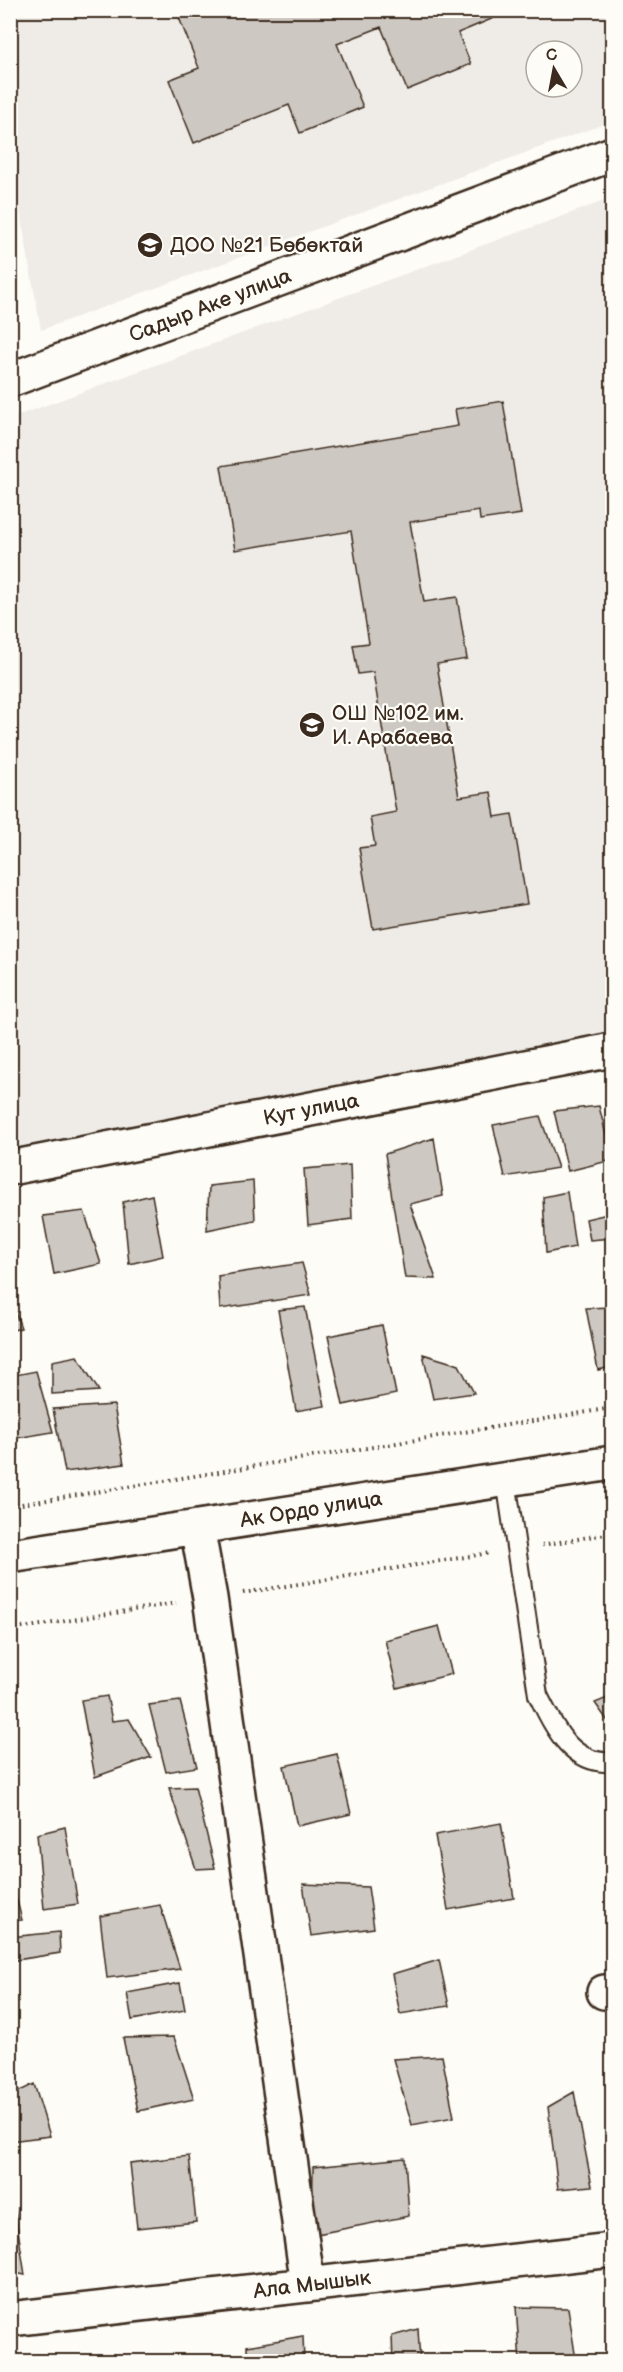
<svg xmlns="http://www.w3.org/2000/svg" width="623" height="2372" font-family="'Balsamiq Sans',sans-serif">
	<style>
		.built { fill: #efece7; fill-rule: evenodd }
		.building { fill: #cdc8c2; stroke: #3b2a1e; stroke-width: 1.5 }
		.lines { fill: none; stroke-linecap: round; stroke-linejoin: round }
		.lane-casing { stroke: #3b2a1e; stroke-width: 22 }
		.street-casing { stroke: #3b2a1e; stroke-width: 38 }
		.path { stroke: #3b2a1e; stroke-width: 4; stroke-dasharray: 1.5 4.5; stroke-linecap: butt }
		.lane { stroke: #fdfcf7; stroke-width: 18 }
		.street { stroke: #fdfcf7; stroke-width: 33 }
		.labels { text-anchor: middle; stroke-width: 4.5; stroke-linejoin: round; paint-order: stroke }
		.poi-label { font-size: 21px; fill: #3b2a1e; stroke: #fdfcf7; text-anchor: start }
		.street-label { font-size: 21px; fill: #3b2a1e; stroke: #fdfcf7 }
	</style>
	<rect width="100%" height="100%" fill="#fdfcf7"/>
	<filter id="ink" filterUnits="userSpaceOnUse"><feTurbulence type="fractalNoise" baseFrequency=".0167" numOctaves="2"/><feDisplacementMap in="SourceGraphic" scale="12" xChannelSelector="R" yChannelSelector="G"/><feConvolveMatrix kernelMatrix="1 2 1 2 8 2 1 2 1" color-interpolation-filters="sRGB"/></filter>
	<g filter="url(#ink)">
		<!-- built -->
		<path class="built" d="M13,10l599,1v110l-571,209 -30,-170zM536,51h36v36h-36z
			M612,198v834l-601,116v-730z"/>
		<!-- building -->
		<path class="building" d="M176,10l79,1 258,-1 -55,23 13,31 -64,26 -26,-63 -44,17 26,63 -63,26 -11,-28 -95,38 -25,-63 30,-12z
			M503,401l18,113 -41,6 -1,-9 -69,11 14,80 33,-5 10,62 -30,5 22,133 32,-5 4,25 17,-3 15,90 -154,25 -14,-81 16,-2 -5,-29 26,-5 -23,-140 -15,2 -5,-29 16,-2 -18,-112 -116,19 -14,-84 237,-40 -3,-17z
			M599,1106l13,54 -44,11 -14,-60z
			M540,1116l18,52 -53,9 -12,-52z
			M434,1138l9,58 -33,8 26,75 -31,-1 -20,-124z
			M350,1165l2,54 -44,6 -4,-56z
			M253,1181l2,39 -48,10 2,-44z
			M567,1192l8,55 -29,6 -3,-56z
			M152,1195l11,61 -34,8 -6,-62z
			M84,1211l17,53 -47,10 -11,-58z
			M612,1213v25l-22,2 -4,-21z
			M302,1263l9,32 -91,14 -2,-33z
			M10,1297l11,31 -11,3z
			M305,1307l20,99 -29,5 -18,-101z
			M612,1307v60l-14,3 -12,-62z
			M382,1325l14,69 -53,11 -15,-69z
			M423,1354l36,11 15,28 -41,6z
			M77,1356l22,35 -47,3v-33z
			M36,1371l17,61 -43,7v-63z
			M114,1405l10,59 -59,8 -12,-63z
			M439,1626l13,48 -55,14 -12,-48z
			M107,1696l5,25 17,-2 22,38 -56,20 -14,-77z
			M612,1696v31l-17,-24z
			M180,1701l17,66 -31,5 -17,-67z
			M337,1754l14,60 -54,12 -13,-60z
			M195,1787l20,81 -19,1 -27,-81z
			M501,1823l13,75 -66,12 -13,-75z
			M65,1827l13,77 -34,5 -7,-75z
			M303,1884l65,3 6,41 -63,8z
			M10,1889h4l8,31 -12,1z
			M160,1905l20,64 -73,9 -7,-62z
			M59,1932l1,21 -50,8v-24z
			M439,1960l10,46 -49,8 -8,-40z
			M180,1983l5,27 -53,10 -5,-27z
			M174,2037l20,62 -56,12 -15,-73z
			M442,2056l12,61 -42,8 -19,-66z
			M34,2084l16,52 -40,5v-45z
			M574,2092l18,94 -34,3 -10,-82z
			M189,2156l7,66 -59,6 -7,-65z
			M405,2158l4,58 -97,19 1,-68z
			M10,2179l15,96 -15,-3z
			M612,2306v35l-3,-34z
			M516,2307l52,1 8,52 -56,2z
			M418,2329l2,33h-27l-1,-26z
			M303,2336l1,26h-57v-16z"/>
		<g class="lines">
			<!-- lane casing -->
			<g class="lane-casing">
				<path id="lane" d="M506,1480l32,215c16,32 33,70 74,67"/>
			</g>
			<!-- street casing -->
			<g class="street-casing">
				<path id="street" d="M10,380l602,-226
					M10,1168l602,-118
					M197,1527l13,71 98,687
					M10,1556l602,-93
					M604,1992l8,-1
					M10,2319l602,-69"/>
			</g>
			<!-- path -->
			<path class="path" d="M10,1506l602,-98
				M542,1545l70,-12
				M243,1593l247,-40
				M10,1630l166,-27"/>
			<!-- lane -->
			<use href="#lane" class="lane"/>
			<!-- street -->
			<use href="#street" class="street"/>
		</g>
	</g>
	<!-- icons -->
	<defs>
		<g id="school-disc" transform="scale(1.35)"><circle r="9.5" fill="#3b2a1e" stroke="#fdfcf7"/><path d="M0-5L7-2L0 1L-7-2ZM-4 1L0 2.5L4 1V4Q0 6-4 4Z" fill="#fff"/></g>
	</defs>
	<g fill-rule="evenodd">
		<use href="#school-disc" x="150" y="245"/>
		<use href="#school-disc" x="312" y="725"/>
	</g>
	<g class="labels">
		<!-- poi labels -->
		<g class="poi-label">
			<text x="170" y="252">ДОО №21 Бөбөктай</text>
			<text x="332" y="720">ОШ №102 им.<tspan x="332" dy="24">И. Арабаева</tspan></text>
		</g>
		<!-- street labels -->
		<g class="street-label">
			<text transform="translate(210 305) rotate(-21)" y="7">Садыр Аке улица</text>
			<text transform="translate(311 1109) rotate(-11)" y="7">Кут улица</text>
			<text transform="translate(311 1509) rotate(-9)" y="7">Ак Ордо улица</text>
			<text transform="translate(312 2284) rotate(-7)" y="7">Ала Мышык</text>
		</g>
	</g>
	<!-- margin -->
	<rect width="623" height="2372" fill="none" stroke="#fdfcf7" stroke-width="36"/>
	<rect x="18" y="18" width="587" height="2336" fill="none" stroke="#3b2a1e" stroke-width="2" filter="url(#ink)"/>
	<!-- north arrow -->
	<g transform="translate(554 69) rotate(350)"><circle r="28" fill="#fdfcf7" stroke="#afa8a0" stroke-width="1.5"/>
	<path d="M0-4.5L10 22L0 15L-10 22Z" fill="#3b2a1e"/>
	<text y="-9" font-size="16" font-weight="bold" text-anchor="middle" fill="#3b2a1e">С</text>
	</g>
</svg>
